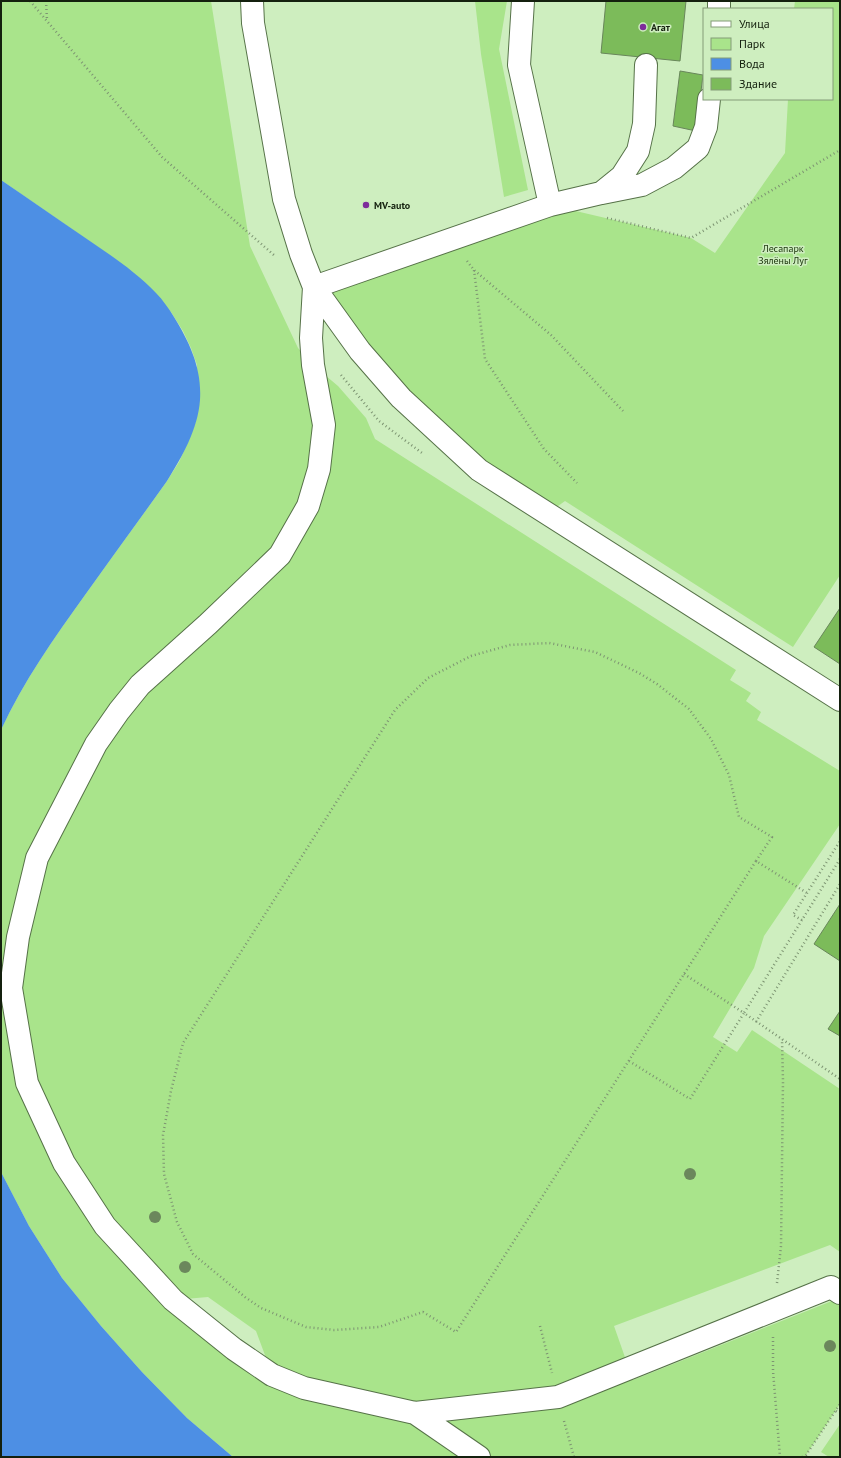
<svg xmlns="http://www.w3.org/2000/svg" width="841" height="1458" font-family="'PT Sans',sans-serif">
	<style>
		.green { fill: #a9e48b; fill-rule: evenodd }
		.water { fill: #4d8fe4 }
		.building { fill: #7cbb5a; stroke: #68865a }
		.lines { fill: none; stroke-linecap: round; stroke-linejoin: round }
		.minor-casing { stroke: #567248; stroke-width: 24 }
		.path { stroke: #7d9472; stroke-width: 2.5; stroke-dasharray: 1 3; stroke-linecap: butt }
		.minor { stroke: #fff; stroke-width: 22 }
		.tree { fill: #6b875c }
		.poi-dot { fill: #7e2c9b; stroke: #ceeebf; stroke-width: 1.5 }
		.labels { text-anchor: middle; stroke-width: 3; stroke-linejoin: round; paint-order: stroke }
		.poi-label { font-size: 10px; font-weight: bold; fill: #14200e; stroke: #ceeebf; text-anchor: start }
		.park-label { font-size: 10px; fill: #1a330b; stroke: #ceeebf }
	</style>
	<rect width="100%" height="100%" fill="#ceeebf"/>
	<!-- green -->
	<path class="green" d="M1,1h210l39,245 48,102 15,17 25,21 28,32 9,21 361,231 -6,10 21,13 -5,8 15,11 -4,8 83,51v53l-76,112 -10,32 -41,69 24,15 15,-22 88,59v163l-10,-7 -216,81 19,54 199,-79 8,5v98l-34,51 3,2h-576l-46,-39 -45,-46 -41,-46 -39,-48 -33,-52 -28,-54v-442c22,-48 53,-92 84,-135 27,-38 55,-76 82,-114l12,-19 9,-20 8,-21 1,-56 -6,-17 -8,-17 -12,-19 -59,-55 -111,-77zM208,1297l48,34 16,43 -99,-74z
		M475,1h32l-8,48 29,141 -24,7 -23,-143z
		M795,1h45v574l-47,72 -228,-146 -18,13 -68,-44 -165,-183 236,-82 141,33 24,15 70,-100 3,-54h44v-90h-38z
		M840,1424v33h-11l-8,-5z"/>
	<!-- water -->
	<path class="water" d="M1,180c28,19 55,38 83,57 25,17 51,34 72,56 7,7 13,16 18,24 16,26 28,52 26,83 -2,29 -18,57 -33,81 -27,38 -55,76 -82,114 -31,43 -62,87 -84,135z
		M1,1172l28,54 33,52 39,48 41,46 45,46 46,39h-232z"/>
	<!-- building -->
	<path class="building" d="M606,1h80l-6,60 -79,-8z
		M680,71l23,4 -7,56 -23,-5z
		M840,608v56l-26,-17z
		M840,904v57l-26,-17z
		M840,1011v25l-12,-7z"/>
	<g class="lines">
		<!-- minor casing -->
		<g class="minor-casing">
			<path id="minor" d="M252,1l1,22 31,176 17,55 13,33 46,64 41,47 78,72 361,230
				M719,9v-8
				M602,193l40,-8 32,-17 24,-20 8,-21 3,-28
				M550,205l51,-12 21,-17 16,-25 6,-27 2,-59
				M314,287l-3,51 2,27 11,60 -5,44 -11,37 -28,49 -72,69 -68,61 -21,26 -23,33 -59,114 -19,79 -7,51 16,95 37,80 41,63 68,74 61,49 38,26 32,13 111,25 143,-16 273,-110 9,6
				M314,287l236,-82 -31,-140 4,-64
				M415,1413l64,44"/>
		</g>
		<!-- path -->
		<path class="path" d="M30,1l132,156 113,99
			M46,1l1,19
			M607,218l84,20 149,-88
			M467,261l7,9 77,65 72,76
			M474,270l11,89 59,90 33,34
			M341,375l38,46 43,32
			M840,859l-96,154 96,66
			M756,861l16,-24 -33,-20 -10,-42 -18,-36 -22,-30 -32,-25 -18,-11 -44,-21 -46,-9 -39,2 -39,11 -43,22 -33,32 -212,333 -12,48 -8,44 1,39 13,48 16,32 52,43 16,11 45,19 28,3 45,-3 44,-15 33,20 300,-471 51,32
			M802,920l-9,-5 47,-74
			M756,1022l84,-138
			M629,1061l61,38 54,-86 -60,-39
			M777,1283l4,-37 2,-165 -1,-42
			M540,1326l12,47
			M773,1337v34l7,86
			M836,1411l4,2
			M564,1421l10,36
			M802,1457l4,-2 34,-51"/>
		<!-- minor -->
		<use href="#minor" class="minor"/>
	</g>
	<!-- trees -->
	<g class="tree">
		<circle cx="690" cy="1174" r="6"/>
		<circle cx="155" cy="1217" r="6"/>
		<circle cx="185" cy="1267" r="6"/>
		<circle cx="830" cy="1346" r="6"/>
	</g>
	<!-- markers -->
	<g class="poi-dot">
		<circle cx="643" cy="27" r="4"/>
		<circle cx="366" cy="205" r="4"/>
	</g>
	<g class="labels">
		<!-- poi labels -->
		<g class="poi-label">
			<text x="651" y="31">Агат</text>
			<text x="374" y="209">MV-auto</text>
		</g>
		<!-- park labels -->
		<g class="park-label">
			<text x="783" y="252">Лесапарк<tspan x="783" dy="12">Зялёны Луг</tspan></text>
		</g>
	</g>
	<!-- border -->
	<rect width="841" height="1458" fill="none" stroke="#14200e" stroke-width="4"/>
	<!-- legend -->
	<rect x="703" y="8" width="130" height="92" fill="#ceeebf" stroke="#849c78"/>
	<rect x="711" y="21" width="20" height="6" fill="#ffffff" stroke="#849c78"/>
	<text x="739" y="28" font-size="12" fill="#14200e">Улица</text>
	<rect x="711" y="38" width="20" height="12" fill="#a9e48b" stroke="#849c78"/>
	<text x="739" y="48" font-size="12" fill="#14200e">Парк</text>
	<rect x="711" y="58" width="20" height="12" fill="#4d8fe4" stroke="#849c78"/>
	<text x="739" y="68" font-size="12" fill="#14200e">Вода</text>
	<rect x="711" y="78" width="20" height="12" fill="#7cbb5a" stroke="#849c78"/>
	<text x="739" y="88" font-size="12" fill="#14200e">Здание</text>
</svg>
